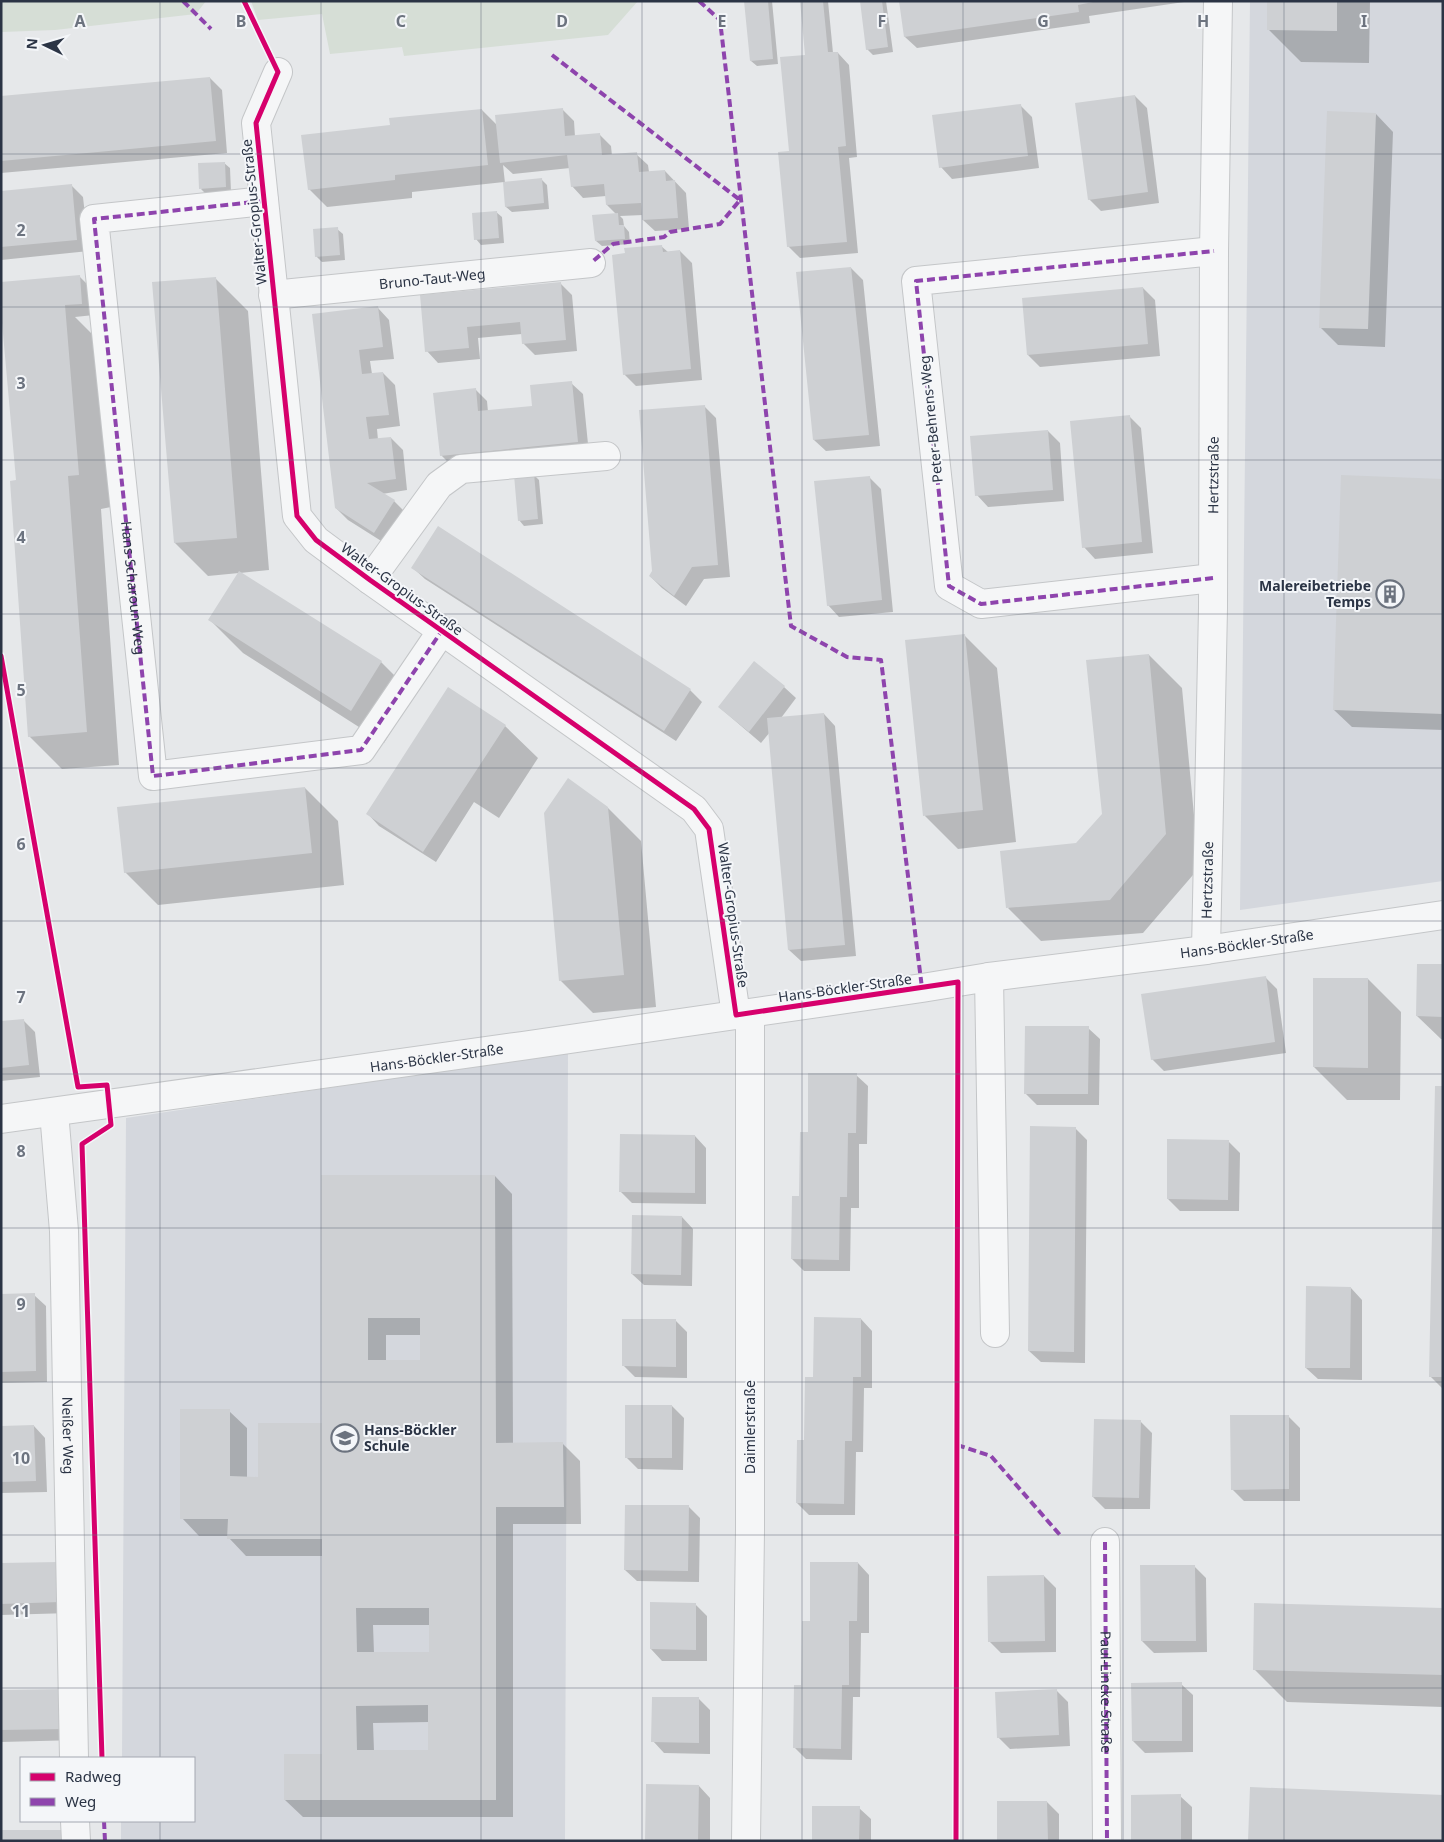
<svg xmlns="http://www.w3.org/2000/svg" width="1444" height="1842" font-family="'Noto Sans',sans-serif">
	<style>
		.built { fill: #d4d7dd }
		.grass { fill: #d6ded6 }
		.shadow { fill: #0003; fill-rule: evenodd }
		.building { fill: #ced0d3; fill-rule: evenodd }
		.lines { fill: none; stroke-linecap: round; stroke-linejoin: round }
		.minor-casing { stroke: #c4c6c8; stroke-width: 30 }
		.minor { stroke: #f5f6f7; stroke-width: 28 }
		.quiet { stroke: #8e44ad; stroke-width: 4; stroke-dasharray: 8 4; stroke-linecap: butt }
		.cycleway-casing { stroke: #f4f6f9; stroke-width: 8 }
		.cycleway { stroke: #d6006c; stroke-width: 5 }
		.grid { fill: none; stroke: #6c737f; stroke-width: 1; stroke-opacity: 0.55 }
		.labels { text-anchor: middle; stroke-width: 4; stroke-linejoin: round; paint-order: stroke }
		.street-label { font-size: 14px; fill: #2b3445; stroke: #f4f6f9 }
		.poi-label { font-size: 14px; font-weight: bold; fill: #2b3445; stroke: #f4f6f9; text-anchor: end }
		.grid-label { font-size: 16px; text-anchor: middle; font-weight: bold; fill: #6c737f; stroke: #f4f6f9; stroke-width: 4; stroke-linejoin: round; paint-order: stroke }
	</style>
	<rect width="100%" height="100%" fill="#e6e8ea"/>
	<!-- built -->
	<path class="built" d="M1250,1h193v880l-203,29z
		M568,1052l-3,789h-444v-20h73v-63h-72l4,-640z"/>
	<!-- grass -->
	<path class="grass" d="M1,1h205l-10,13 -141,16 -53,2z
		M251,1h387l-30,34 -204,21 -2,-9 -72,7 -8,-40 -64,6z"/>
	<!-- shadow -->
	<path class="shadow" d="M746,1h26l6,63 -21,2 -6,-5z
		M801,1h27l5,52h5l11,12 8,92 -8,1 9,95 -58,5 -12,-12 2,-94 16,-96z
		M861,1h25l7,51 -20,3 -6,-6z
		M900,1h284v1l-95,14 1,7 -173,25 -12,-11z
		M1268,1h102l-1,62 -68,-1 -33,-33z
		M210,78l12,12 5,63 -226,20v-76z
		M1135,96l12,12 12,95 -58,8 -12,-12z
		M1020,105l12,12 7,51 -87,11 -11,-12z
		M562,109l12,12 1,16 24,-3 12,12 1,10 24,-2 12,11 1,7 16,-1 21,22 3,36 -34,2 -12,-11v-5l-23,1 3,3 1,7 5,6 1,12 -28,2 -6,-5 20,-27 -9,-9 -1,-9 -23,2 -11,-12 -2,-18 -57,6 -10,-9 2,18 36,-4 6,6 2,24 -37,3 -6,-5 -2,-25 -92,10v6l-85,9 -18,-18 82,-63 91,-16 15,15z
		M1376,114l17,18 -8,215 -47,-2 -18,-18z
		M224,163l6,5 1,24 -25,2 -5,-5z
		M71,185l12,12 6,54 -88,9v-68z
		M496,212l6,5 2,26 -23,2 -5,-6z
		M337,229l6,5 2,26 -23,2 -6,-6z
		M661,246l7,6 12,-1 12,12 10,117 -66,6 -12,-12 2,-120z
		M851,268l12,12 17,166 -54,5 -12,-11z
		M79,276l12,12 3,27 -19,2 22,22 14,168 -10,2 18,256 -57,4 -33,-33 -12,-255 -13,-158 -3,1v-40z
		M215,278l33,33 21,259 -29,3 141,89 33,33 -30,48 -141,-90 -33,-33 29,-47 -31,3 -33,-33z
		M560,283l12,12 5,56 -42,4 -12,-12 -1,-9 -44,4 2,21 -42,4 -11,-12 -5,-55z
		M1143,288l12,12 5,56 -120,11 -12,-12 -5,-56z
		M378,308l11,12 5,39 -24,2 2,13 11,-1 12,12 5,41 -23,3 1,11 13,-2 12,12 4,40 -25,4 12,7 12,12 -20,31 -38,-24 -12,-12 -22,-193z
		M571,383l12,11 6,60 -136,13 -12,-12 35,-65 11,11 1,11 45,-4z
		M704,406l12,12 14,159 -26,2 -18,27 -24,-18 -12,-12 4,-5z
		M1129,416l12,12 12,125 -58,6 -11,-12z
		M1048,431l12,12 4,58 -76,6 -11,-12z
		M533,474l6,6 4,44 -19,2 -5,-6z
		M869,477l12,12 12,123 -54,5 -11,-12z
		M1443,480v250l-91,-3 -18,-17z
		M413,568l277,122 12,12 -26,39 -251,-162z
		M964,635l33,33 19,174 -58,7 -33,-33z
		M1149,655l33,33 17,180 -56,65 -102,8 -33,-33 69,-64 26,-30z
		M784,687l12,11 -15,20 43,-4 11,12 21,230 -55,5 -12,-11 -19,-218 -9,11 -42,-36z
		M505,726l33,32 -39,60 -25,-16 -38,60 -57,-36 -11,-12z
		M305,788l33,33 6,64 -186,20 -33,-33z
		M608,808l33,33 15,166 -63,6 -33,-33z
		M1443,966v73h-2l-24,-23z
		M1265,977l12,12 9,64 -122,18 -12,-12z
		M1368,979l33,33 -1,88h-53l-33,-33z
		M23,1020l12,12 5,45 -39,4v-59z
		M1088,1028l12,11 -1,66h-62l-12,-12z
		M856,1075l12,11 -1,58h-8v64h-8l-1,63h-46l-12,-12 17,-125z
		M1443,1087v302l-13,-13z
		M1075,1128l12,12 -2,223 -44,-1 -12,-11z
		M695,1136l11,12v56l-74,-1 -12,-12z
		M1228,1141l12,12 -1,58h-59l-12,-12z
		M322,1176h173l17,18 1,250h50l17,17 1,63h-68v293h-210l-18,-17 38,-44v-200h-77l-17,-18v-2h-30l-17,-18 47,-107 18,17v50h12l64,-54zM386,1335h36v27h-36zM373,1625h57v28h-56zM429,1722v29h-55l-1,-28z
		M682,1217l11,12 -1,57 -48,-1 -12,-11z
		M1351,1288l11,12v80l-44,-1 -12,-11z
		M1,1295h33l12,11 1,76 -46,1z
		M861,1319l11,12v57h-8l-1,64h-7l-1,63h-46l-12,-12 17,-125z
		M676,1321l11,11v46l-52,-1 -12,-12z
		M672,1406l12,12 -1,52 -45,-1 -12,-12z
		M1288,1416l12,12v73h-56l-12,-12z
		M1140,1421l12,12 -2,76h-45l-12,-12z
		M34,1426l11,12 2,54 -46,1v-66z
		M689,1507l11,11 -1,64 -62,-1 -12,-11z
		M58,1563l13,50 -70,2v-50z
		M858,1563l11,12v58h-8l-1,64h-7l-1,63 -46,-1 -12,-12 17,-125z
		M1194,1566l12,12 1,74 -53,1 -12,-12z
		M1044,1576l12,12v64l-55,1 -12,-12z
		M695,1604l12,12v45h-45l-11,-12z
		M1443,1609v98l-156,-5 -33,-33z
		M1181,1684l12,11v57l-48,1 -12,-12z
		M1056,1690l12,12 2,44 -60,3 -12,-12z
		M1,1691l78,49 -78,2z
		M699,1699l11,11v44l-46,-1 -11,-12z
		M699,1786l11,12v43h-63z
		M1180,1796l12,11v34h-60z
		M1047,1802l12,12v27h-60z
		M859,1808l12,11v22h-58z"/>
	<!-- building -->
	<path class="building" d="M744,1h24l5,58 -23,2z
		M800,1h23l5,51h10l8,94 -8,1 9,95 -60,5 -9,-95 11,-1 -9,-94 25,-2z
		M860,1h22l6,46 -22,3z
		M899,1h194v1l-15,3 1,7 -175,25z
		M1267,1h70v30l-70,-1z
		M210,77l6,64 -215,20v-65z
		M1135,95l13,97 -60,8 -13,-97z
		M1021,104l7,52 -89,12 -7,-53z
		M563,108l2,28 35,-3 2,22 35,-3 2,20 26,-2 1,11 9,-1 3,38 -36,2 -1,-17 -35,2 -2,-21 -33,3 -4,-32 -67,8 -5,-48z
		M482,109l6,56 -93,10v5l-87,10 -7,-55 89,-10 -1,-7z
		M1327,111l49,2 -8,216 -49,-1z
		M225,162l1,25 -27,2 -1,-26z
		M542,178l2,25 -39,4 -2,-25z
		M72,184l5,56 -76,7v-56z
		M497,211l2,27 -25,2 -2,-27z
		M618,213l1,12h5l1,14 -30,2 -3,-26z
		M338,227l2,28 -25,2 -2,-28z
		M662,245l1,7 17,-2 11,119 -68,6 -11,-120 13,-2 -1,-5z
		M851,267l18,168 -56,5 -17,-168z
		M80,275l2,29 -17,1 14,170 -11,1 19,256 -59,5 -18,-256 6,-1 -15,-169v-29z
		M216,277l21,261 -63,5 -22,-261z
		M561,282l5,58 -44,4 -2,-22 -53,5 2,21 -44,4 -5,-57z
		M1143,287l5,57 -121,11 -5,-57z
		M378,306l5,41 -24,3 3,24 21,-2 6,43 -23,2 3,22 22,-2 5,42 -29,4 28,17 -21,33 -39,-25 -23,-194z
		M572,381l6,61 -138,14 -7,-63 43,-5 2,23 54,-5 -2,-21z
		M705,405l13,160 -26,2 -18,29 -25,-20 3,-5 -13,-161z
		M1130,415l12,127 -60,6 -12,-127z
		M1048,430l5,60 -78,6 -5,-60z
		M534,473l4,46 -20,2 -4,-46z
		M1341,475l102,4v235l-110,-4z
		M870,476l12,124 -55,6 -13,-125z
		M438,526l253,163 -27,42 -253,-163z
		M239,571l143,90 -31,50 -143,-91z
		M965,634l18,176 -60,6 -18,-176z
		M1149,654l17,180 -56,66 -104,8 -6,-57 76,-8 26,-29 -16,-154z
		M754,661l31,25 -36,46 -31,-25z
		M448,687l58,38 -83,127 -57,-38z
		M824,713l21,232 -57,5 -21,-232z
		M568,778l40,29 16,168 -65,6 -15,-168z
		M305,787l7,66 -188,20 -7,-66z
		M1417,964h26v53l-27,-1z
		M1266,976l9,66 -124,18 -10,-66z
		M1313,978h55v90l-55,-1z
		M24,1019l5,46 -28,3v-47z
		M1025,1026h64l-1,68h-64z
		M808,1073h49l-1,60h-8l-1,64h-7l-1,63 -48,-1 1,-63h7l1,-64h8z
		M1435,1086h8v291h-14z
		M1030,1126l46,1 -2,225 -46,-1z
		M620,1134l75,1v58l-76,-1z
		M1167,1139l62,1 -1,60 -61,-1z
		M321,1175h174l1,268 67,-1 1,65h-68v293h-212v-46h38v-215h-95l1,-20h-48v-110h50v67l28,1v-54h64zM368,1318h52v42h-52zM356,1608h73v44h-72zM428,1705v45h-71l-1,-44z
		M632,1215l50,1 -1,59 -50,-1z
		M1306,1286l45,1 -1,81h-45z
		M35,1293l1,78 -35,1v-78z
		M814,1317l47,1v59h-8l-1,64h-7l-1,63 -48,-1 1,-63h7l1,-63h8z
		M622,1319h54v48l-54,-1z
		M625,1405h47v53h-47z
		M1230,1415h59v74l-58,1z
		M1094,1419l47,1 -2,78 -47,-1z
		M34,1425l2,56 -35,1v-56z
		M625,1505h64l-1,66 -64,-1z
		M59,1562l1,40 -59,2v-41z
		M810,1562h48l-1,59h-8v64h-7l-1,64 -48,-1 1,-63h7l1,-64h8z
		M1140,1565h55l1,76h-55z
		M1044,1575l1,66 -57,1 -1,-66z
		M650,1602l46,1v47l-46,-1z
		M1254,1603l189,5v67l-190,-5z
		M1182,1682v59h-50l-1,-58z
		M67,1689l1,40 -67,1v-40z
		M1057,1689l2,46 -62,3 -2,-46z
		M652,1697h47v46l-48,-1z
		M646,1784l53,1 -1,56h-53z
		M1250,1787l193,8v46h-195z
		M1181,1794v47h-50v-46z
		M997,1801h50l1,40h-51z
		M812,1806h48l-1,35h-47z
		M1,1830h64v11h-64z"/>
	<g class="lines">
		<!-- minor casing -->
		<g class="minor-casing">
			<g id="minor">
				<path d="M278,72l-22,51 41,393 19,24 54,40 324,229 15,20 27,186"/>
				<path id="s1" d="M264,201l-170,18 59,557 208,-26 80,-118"/>
				<path id="s2" d="M273,295l318,-32"/>
				<path d="M1213,578l-232,26 -32,-18 -33,-305 298,-30"/>
				<path d="M370,580l69,-95 22,-16 145,-13"/>
				<path id="s3" d="M1206,950l7,-342 1,-357 4,-250"/>
				<path d="M989,977l6,356"/>
				<path id="s4" d="M54,1112l10,119 10,527"/>
				<path id="s5" d="M1,1119l521,-73 400,-58 67,-11 217,-27 237,-35"/>
				<path id="s6" d="M1105,1542l2,299"/>
				<path d="M75,1821l1,20"/>
				<path d="M746,1841l4,-311v-517"/>
			</g>
		</g>
		<!-- minor -->
		<use href="#minor" class="minor"/>
		<!-- quiet -->
		<path class="quiet" d="M183,1l28,28
			M699,1l21,19 71,606 56,31 34,3 41,328
			M552,55l188,145 -20,24 -50,8 -6,5 -51,7 -22,19
			M264,201l-170,18 59,557 208,-26 80,-118
			M1213,578l-232,26 -32,-18 -33,-305 298,-30
			M957,1445l34,11 69,79
			M1105,1542l2,299
			M104,1821l1,20"/>
		<!-- cycleway casing -->
		<g class="cycleway-casing">
			<path id="cycleway" d="M244,1l34,71 -22,51 41,393 19,24 54,40 324,229 15,20 27,186 222,-33 -2,859
				M1,656l77,431 29,-2 4,40 -29,19 20,614"/>
		</g>
		<!-- cycleway -->
		<use href="#cycleway" class="cycleway"/>
	</g>
	<!-- grid -->
	<path class="grid" d="M160,1v1757M321,1v1840M481,1v1840M642,1v1840M802,1v1840M963,1v1840M1123,1v1840M1284,1v1840M1,154h1442M1,307h1442M1,460h1442M1,614h1442M1,768h1442M1,921h1442M1,1074h1442M1,1228h1442M1,1382h1442M1,1535h1442M1,1688h1442M160,1821v20"/>
	<!-- icons -->
	<defs>
		<g id="building-ring" transform="scale(1.4375)"><circle r="9.5" fill="#f4f6f9" stroke="#6c737f" stroke-width="1.5"/><path d="M-4-6H4V6H1V3H-1V6H-4ZM-2.5-4.3h1.7v1.8h-1.7ZM.8-4.3h1.7v1.8H.8ZM-2.5-1h1.7V.8h-1.7ZM.8-1h1.7V.8H.8Z" fill="#6c737f"/></g>
		<g id="school-ring" transform="scale(1.4375)"><circle r="9.5" fill="#f4f6f9" stroke="#6c737f" stroke-width="1.5"/><path d="M0-5L7-2L0 1L-7-2ZM-4 1L0 2.5L4 1V4Q0 6-4 4Z" fill="#6c737f"/></g>
	</defs>
	<g fill-rule="evenodd">
		<use href="#building-ring" x="1390" y="594"/>
		<use href="#school-ring" x="345" y="1438"/>
	</g>
	<g class="labels">
		<!-- street labels -->
		<g class="street-label">
			<text transform="translate(254 212) rotate(-96)" y="5">Walter-Gropius-Straße</text>
			<text dy="5" stroke="none"><textPath href="#s2" startOffset="160">Bruno-Taut-Weg</textPath></text>
			<text transform="translate(931 419) rotate(-96)" y="5">Peter-Behrens-Weg</text>
			<text dy="5" stroke="none"><textPath href="#s3" startOffset="475">Hertzstraße</textPath></text>
			<text dy="5" stroke="none"><textPath href="#s1" startOffset="542">Hans-Scharoun-Weg</textPath></text>
			<text transform="translate(402 589) rotate(36)" y="5">Walter-Gropius-Straße</text>
			<text dy="5" stroke="none"><textPath href="#s3" startOffset="70">Hertzstraße</textPath></text>
			<text transform="translate(733 915) rotate(82)" y="5">Walter-Gropius-Straße</text>
			<text dy="5" stroke="none"><textPath href="#s5" startOffset="1258">Hans-Böckler-Straße</textPath></text>
			<text transform="translate(845 988) rotate(-8)" y="5">Hans-Böckler-Straße</text>
			<text dy="5" stroke="none"><textPath href="#s5" startOffset="440">Hans-Böckler-Straße</textPath></text>
			<text transform="translate(750 1427) rotate(-90)" y="5">Daimlerstraße</text>
			<text dy="5" stroke="none"><textPath href="#s4" startOffset="324">Neißer Weg</textPath></text>
			<text dy="5" stroke="none"><textPath href="#s6" startOffset="150">Paul-Lincke-Straße</textPath></text>
		</g>
		<!-- poi labels -->
		<g class="poi-label">
			<text x="1371" y="591">Malereibetriebe<tspan x="1371" dy="16">Temps</tspan></text>
			<text x="364" y="1435" text-anchor="start">Hans-Böckler<tspan x="364" dy="16">Schule</tspan></text>
		</g>
	</g>
	<g class="grid-label">
		<text x="80" y="27">A</text>
		<text x="241" y="27">B</text>
		<text x="401" y="27">C</text>
		<text x="562" y="27">D</text>
		<text x="722" y="27">E</text>
		<text x="882" y="27">F</text>
		<text x="1043" y="27">G</text>
		<text x="1203" y="27">H</text>
		<text x="1364" y="27">I</text>
		<text x="21" y="236">2</text>
		<text x="21" y="389">3</text>
		<text x="21" y="543">4</text>
		<text x="21" y="696">5</text>
		<text x="21" y="850">6</text>
		<text x="21" y="1003">7</text>
		<text x="21" y="1157">8</text>
		<text x="21" y="1310">9</text>
		<text x="21" y="1464">10</text>
		<text x="21" y="1617">11</text>
	</g>
	<!-- border -->
	<rect width="1444" height="1842" fill="none" stroke="#2b3445" stroke-width="5"/>
	<!-- legend -->
	<rect x="20" y="1757" width="175" height="65" fill="#f4f6f9" stroke="#a4a8b1"/>
	<rect x="30" y="1773" width="25" height="8" fill="#d6006c" stroke="#a4a8b1"/>
	<text x="65" y="1782" font-size="15" fill="#2b3445">Radweg</text>
	<rect x="30" y="1798" width="25" height="8" fill="#8e44ad" stroke="#a4a8b1"/>
	<text x="65" y="1807" font-size="15" fill="#2b3445">Weg</text>
	<!-- north arrow -->
	<g transform="translate(45 45) rotate(275)" stroke="#f4f6f9" stroke-width="4" paint-order="stroke">
	<path d="M0-4L9 19L0 12L-9 19Z" fill="#2b3445"/>
	<text y="-8" font-size="14" font-weight="bold" text-anchor="middle" fill="#2b3445">N</text>
	</g>
</svg>
